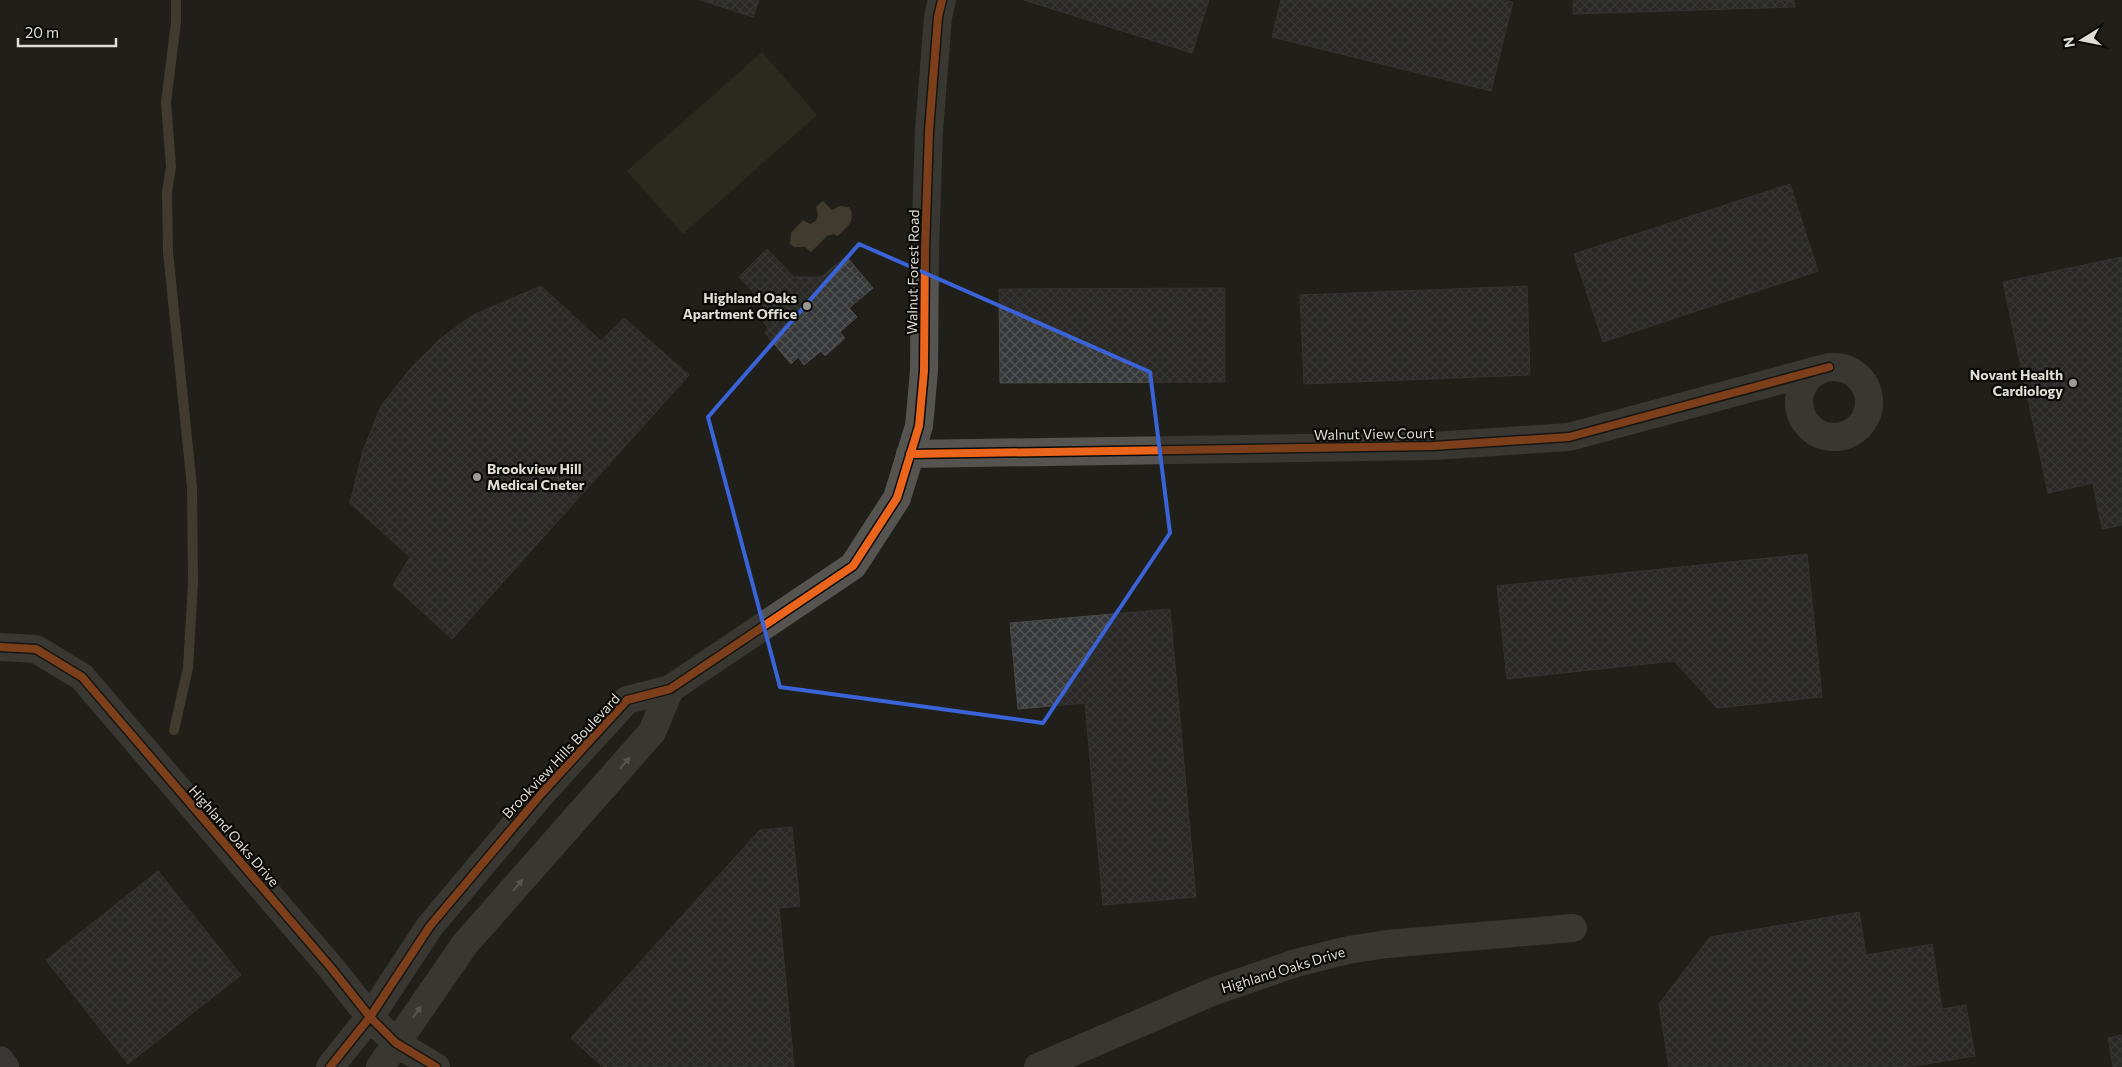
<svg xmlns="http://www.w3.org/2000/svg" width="2122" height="1067" font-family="Commissioner,sans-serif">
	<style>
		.grass { fill: #3b3526 }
		.water { fill: #665e43 }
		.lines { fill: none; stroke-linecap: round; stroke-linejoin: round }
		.stream { stroke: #665e43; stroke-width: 10 }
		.building { fill: url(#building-cross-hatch); stroke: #4a4b49 }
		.minor { stroke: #555451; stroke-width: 28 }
		.secondary { stroke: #575755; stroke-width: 28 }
		.cycleway-casing { stroke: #0b0a06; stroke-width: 11 }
		.cycleway { stroke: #eb651d; stroke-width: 8 }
		.oneway { fill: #9a9894 }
		.marked { fill: none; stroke: #3a63d8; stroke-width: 4; stroke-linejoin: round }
		.poi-dot { fill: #9c9a94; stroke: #0b0a06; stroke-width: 2 }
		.labels { text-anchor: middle; stroke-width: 4.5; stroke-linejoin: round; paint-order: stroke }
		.street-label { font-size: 14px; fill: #dfddd6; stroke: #0b0a06 }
		.poi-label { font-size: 14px; font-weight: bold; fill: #dfddd6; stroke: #0b0a06; text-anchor: end }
	</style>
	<defs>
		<pattern id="building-cross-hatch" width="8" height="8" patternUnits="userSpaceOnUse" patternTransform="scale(1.25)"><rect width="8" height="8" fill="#353739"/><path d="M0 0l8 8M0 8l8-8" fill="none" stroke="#525455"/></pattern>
	</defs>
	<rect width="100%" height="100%" fill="#201f1a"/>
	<!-- grass -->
	<path class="grass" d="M762,52l55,63 -134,119 -56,-63z"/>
	<!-- water -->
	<path class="water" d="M823,201l9,9 8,-4 9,1c8,13 -2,20 -11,29l-5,-2 -6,2 -16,16 -6,-5h-11l-4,-3 1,-11 12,-13 7,4 6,-3 2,-6 -2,-8z"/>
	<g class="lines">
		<!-- stream -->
		<path class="stream" d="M174,730l14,-62 5,-85 -1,-96 -24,-235 -1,-60 4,-25 -5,-65 10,-80v-22"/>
	</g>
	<!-- building -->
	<path class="building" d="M700,0h59l-6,17z
		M1024,0h185l-17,53z
		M1281,0h223l9,2 -22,89 -219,-54z
		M1573,0h221l1,7 -222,7z
		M1790,184l28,87 -215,71 -29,-88z
		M767,249l27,28h27l25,-21 27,32 -24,20 8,9 -17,15 5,6 -20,18 -4,-5 -17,14 -6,-8 -7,7 -26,-31 3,-6 -13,-14 9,-9 -25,-27z
		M2122,257v268l-20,4 -9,-46 -45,10 -45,-211z
		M541,286l60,55 23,-23 65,57 -237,264 -59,-54 17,-28 -60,-54 13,-52 18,-45 29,-37 30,-30 33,-24z
		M1527,286l3,89 -226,9 -4,-89z
		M1225,288v94l-225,1 -1,-94z
		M1807,554l15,143 -105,11 -43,-47 -167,18 -10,-93z
		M1170,609l26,288 -93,8 -18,-202 -67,6 -8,-86z
		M792,827l8,79 -21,2 15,159h-191l-32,-29 189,-208z
		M158,871l83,104 -113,89 -82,-104z
		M1859,912l7,43 66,-11 10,65 24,-4 9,51 -67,11h-239l-10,-63 51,-67z
		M2122,1035v32h-9l-5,-29z"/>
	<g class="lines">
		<!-- minor -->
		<path class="minor" d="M1799 402a35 35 0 1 1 70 0a35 35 0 1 1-70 0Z
			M910,454l523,-8 136,-9 260,-70
			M0,647l36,2 46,28 250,292 38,48 26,26 40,24
			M330,1067l40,-50 60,-91 112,-133 85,-93 43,-11 183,-123 44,-68 22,-72 5,-55 1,-121 4,-119 9,-114 4,-17
			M380,1067l85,-123 187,-212 18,-43
			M1038,1067l174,-75 84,-29 52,-13 39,-6 186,-16"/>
		<!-- secondary -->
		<path class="secondary" d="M0,1060l5,7"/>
		<!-- cycleway casing -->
		<g class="cycleway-casing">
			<path id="cycleway" d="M910,454l523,-8 136,-9 260,-70
				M0,647l36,2 46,28 250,292 38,48 26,26 40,24
				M330,1067l40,-50 60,-91 112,-133 85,-93 43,-11 183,-123 44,-68 22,-72 5,-55 1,-121 4,-119 9,-114 4,-17"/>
		</g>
		<!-- cycleway -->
		<use href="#cycleway" class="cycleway"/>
	</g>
	<!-- one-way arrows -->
	<defs><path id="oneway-solid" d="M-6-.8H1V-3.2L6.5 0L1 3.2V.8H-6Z" transform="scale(1.25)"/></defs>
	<g class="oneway">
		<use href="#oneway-solid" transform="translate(625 763) rotate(-49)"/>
		<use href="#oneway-solid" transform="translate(518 885) rotate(-49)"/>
		<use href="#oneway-solid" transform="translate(417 1012) rotate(-55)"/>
	</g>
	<!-- marked area -->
	<path d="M0 0H2122V1067H0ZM859,244l291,128 20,161 -127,190 -263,-36 -72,-270z" fill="#201f1a" fill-opacity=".55" fill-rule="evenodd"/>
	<path class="marked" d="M859,244l291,128 20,161 -127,190 -263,-36 -72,-270z"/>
	<!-- markers -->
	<g class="poi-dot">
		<circle cx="807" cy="306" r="5"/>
		<circle cx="2073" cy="383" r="5"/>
		<circle cx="477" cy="477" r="5"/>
	</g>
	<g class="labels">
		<!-- street labels -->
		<g class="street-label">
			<text transform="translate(913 272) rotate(-89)" y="5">Walnut Forest Road</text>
			<text transform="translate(1374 434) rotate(-1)" y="5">Walnut View Court</text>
			<text transform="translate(561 756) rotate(-47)" y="5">Brookview Hills Boulevard</text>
			<text transform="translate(234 836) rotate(49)" y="5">Highland Oaks Drive</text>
			<text transform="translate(1283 970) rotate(-17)" y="5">Highland Oaks Drive</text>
		</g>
		<!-- poi labels -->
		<g class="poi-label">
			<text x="797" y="303">Highland Oaks<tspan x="797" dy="16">Apartment Office</tspan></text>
			<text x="2063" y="380">Novant Health<tspan x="2063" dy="16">Cardiology</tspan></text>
			<text x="487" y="474" text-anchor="start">Brookview Hill<tspan x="487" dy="16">Medical Cneter</tspan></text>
		</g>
	</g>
	<!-- north arrow -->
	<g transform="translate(2082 40) rotate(260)" stroke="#0b0a06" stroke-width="4" paint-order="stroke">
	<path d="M0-4L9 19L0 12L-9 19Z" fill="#dfddd6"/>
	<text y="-8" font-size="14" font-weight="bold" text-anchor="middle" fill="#dfddd6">N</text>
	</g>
	<!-- scale -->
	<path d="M18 38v8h98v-8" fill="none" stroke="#dfddd6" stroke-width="2.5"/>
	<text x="25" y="38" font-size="15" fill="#dfddd6" stroke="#0b0a06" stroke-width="4" paint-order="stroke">20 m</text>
</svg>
